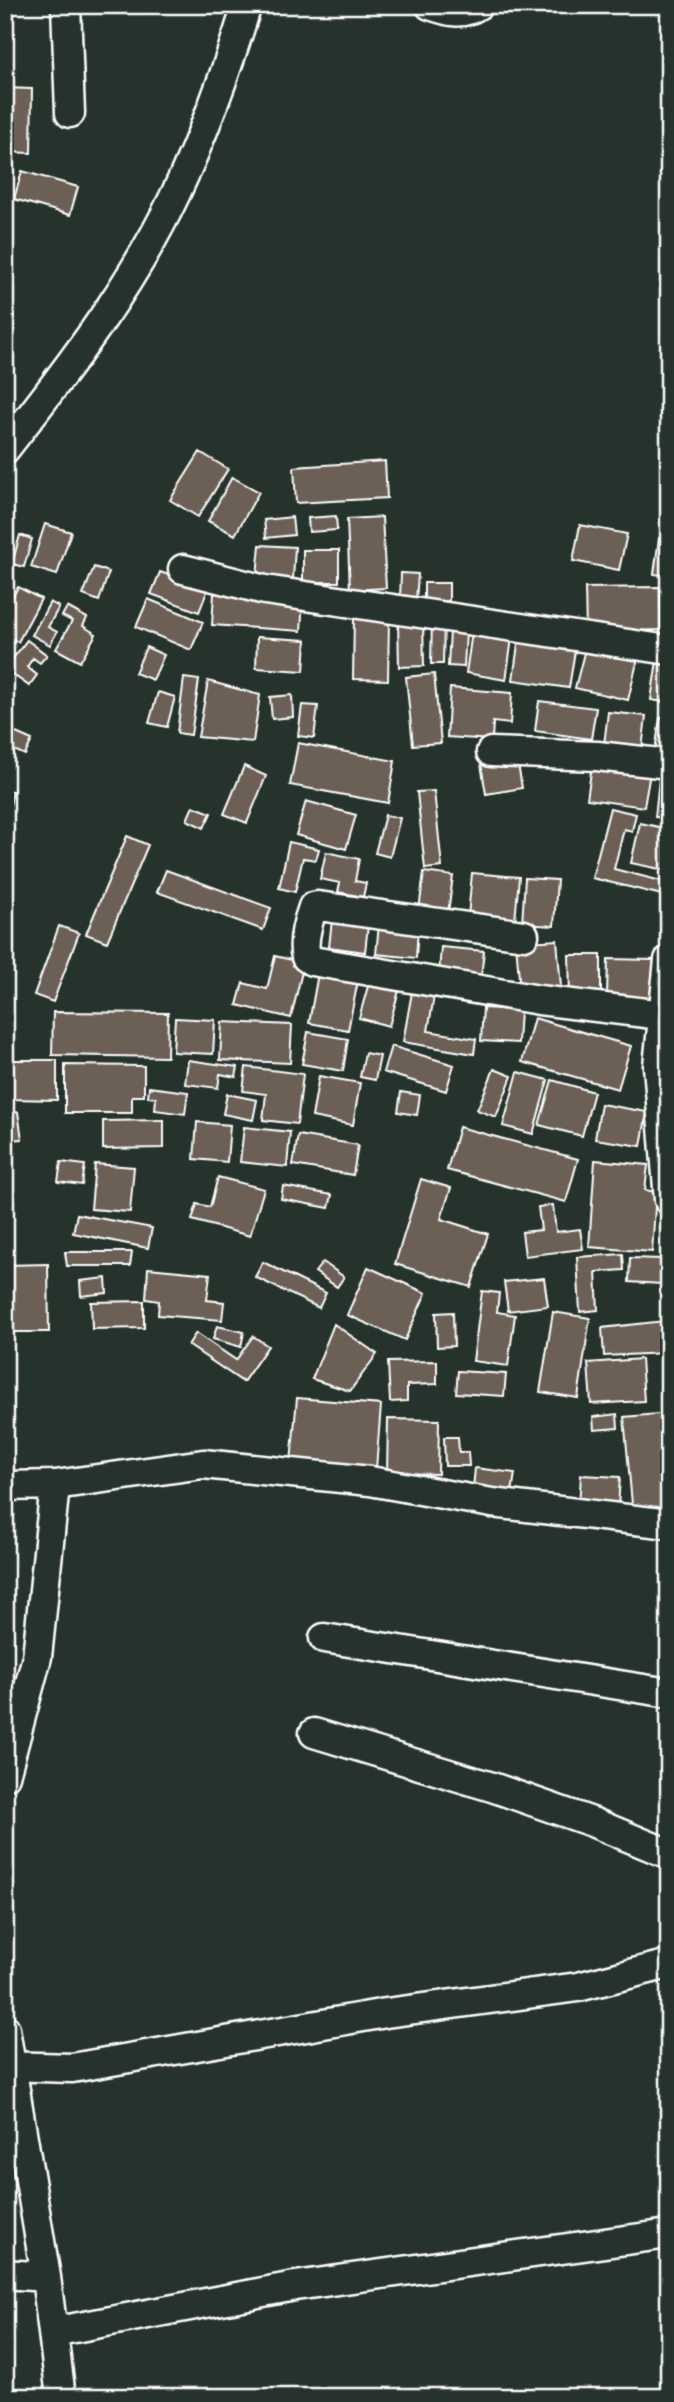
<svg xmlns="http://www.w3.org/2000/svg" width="674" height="2402" font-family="Kalam,sans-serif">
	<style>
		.building { fill: #6c6157; stroke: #fff; stroke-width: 2 }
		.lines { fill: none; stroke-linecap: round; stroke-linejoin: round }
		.minor-casing { stroke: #fff; stroke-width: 33 }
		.minor { stroke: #26332d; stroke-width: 28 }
	</style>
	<rect width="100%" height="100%" fill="#26332d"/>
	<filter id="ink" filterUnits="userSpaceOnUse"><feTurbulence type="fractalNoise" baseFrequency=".0143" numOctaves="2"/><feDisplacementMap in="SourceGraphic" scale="14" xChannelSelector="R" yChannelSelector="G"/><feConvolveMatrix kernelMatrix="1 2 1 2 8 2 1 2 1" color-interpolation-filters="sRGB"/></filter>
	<g filter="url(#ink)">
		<!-- building -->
		<path class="building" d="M5,88l27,1 -1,64 -26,-1z
			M22,171l56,16 -8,28 -56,-16z
			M200,452l28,17 -30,48 -28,-17z
			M385,461l2,37 -91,5 -2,-36z
			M232,477l27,15 -24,43 -27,-14z
			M336,516l1,14 -28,2 -1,-14z
			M292,517l2,18 -28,3 -2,-18z
			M382,517l4,71 -36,2 -3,-71z
			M45,524l26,8 -14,43 -26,-8z
			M580,525l47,9 -8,36 -46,-9z
			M20,535l12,4 -8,28 -12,-3z
			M659,538l10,1v37l-15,-2z
			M260,545l35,2 -2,32 -36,-3z
			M303,550h36v32h-36z
			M94,567l15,5 -10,29 -16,-6z
			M160,572l48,17 -9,23 -48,-18z
			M401,573l17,1 -2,27 -16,-1z
			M424,583h25v18l-25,1z
			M18,587l23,12 -23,43 -13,-6v-26z
			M660,587l1,43 -75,2 -1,-44z
			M214,593l89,6 -2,32 -89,-6z
			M148,599l55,23 -12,28 -55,-23z
			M50,602l9,5 -11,20 9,5 -7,13 -18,-10z
			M67,607l20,11 -4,8 13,8 -16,28 -24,-13 16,-28 -10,-5z
			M354,618h35l-1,62 -35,-1z
			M423,620l1,46 -25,1 -1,-46z
			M432,621h12l-1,43h-12z
			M450,631l16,1 -2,35 -16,-1z
			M472,632l40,6 -6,42 -40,-7z
			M257,637l49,3 -2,31 -48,-3z
			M519,637l57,7 -7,44 -56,-8z
			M27,640l20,15 -7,8 -7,-5 -6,9 10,8 -8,11 -24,-17z
			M587,641l52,13 -11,46 -53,-12z
			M146,647l18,8 -11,25 -18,-7z
			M658,654l11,2v47l-18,-3z
			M434,674l7,69 -28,2 -7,-68z
			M184,678l15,2 -8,55 -14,-2z
			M208,681l52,14 -7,47 -55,-5z
			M450,688l62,5 -2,31 -17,-2 -1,18 -45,-3z
			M158,692l17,5 -8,30 -18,-4z
			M292,695l1,22 -21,2 -2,-22z
			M539,701l57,7 -5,31 -56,-8z
			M302,705l16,1 -4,32 -16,-2z
			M608,712l38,4 -4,33 -38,-4z
			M660,718l9,1v34l-14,-2z
			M9,730l23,10 -7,15 -20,-9z
			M298,743l97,18 -7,42 -98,-18z
			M517,758l5,30 -36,6 -5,-30z
			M592,765l58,8 -6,34 -57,-8z
			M244,766l22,10 -19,47 -23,-9z
			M660,770l9,1v47l-14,-1z
			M5,790l8,1 -7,33h-1z
			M434,791l8,76 -17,2 -8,-77z
			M306,801l50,14 -10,34 -50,-14z
			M193,806l18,7 -7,15 -17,-8z
			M610,808l26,6 -4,17 -8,-2 -10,40 51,13 -3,13 -70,-17z
			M385,815l15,3 -10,39 -15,-4z
			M640,823l29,6 -4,41 -34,-7z
			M127,836l21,9 -41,97 -21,-8z
			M289,842l30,7 -3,11 -13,-2 -8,34 -16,-4z
			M326,852l33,7 -4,22 11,2 -3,14 -25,-5 2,-9 -20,-4z
			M166,870l105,38 -8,22 -106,-38z
			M424,872l29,4 -5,37 -29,-3z
			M472,873l47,4 -4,44 -47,-4z
			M525,878l32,2 -3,46 -32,-2z
			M332,920l36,5 -3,27 -36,-5z
			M379,924l39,4 -2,30 -40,-4z
			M59,926l20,7 -26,69 -19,-7z
			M557,940l4,47 -41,3 -4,-47z
			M441,947l43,4 -3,26 -42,-4z
			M569,955h32v41h-31z
			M275,956l29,7 -13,55 -54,-13 6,-22 24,6z
			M608,959l46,1 -1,38 -46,-2z
			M319,968l40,8 -11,54 -39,-7z
			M370,979l30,8 -11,39 -30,-8z
			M412,992l22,4 -6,35 48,8 -2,15 -71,-12z
			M483,1008l37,2 -2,33 -37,-2z
			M53,1012l115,1 -1,44 -115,-2z
			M175,1018l40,2 -2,34 -40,-2z
			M534,1018l97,28 -13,43 -96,-27z
			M222,1022l70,3 -2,38 -70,-3z
			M308,1032l40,7 -5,32 -41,-7z
			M391,1046l63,19 -8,26 -63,-19z
			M365,1053l15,3 -5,24 -15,-3z
			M10,1060h47v40l-47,-1z
			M188,1060l50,7 -2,10 -16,-3 -2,14 -33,-4z
			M65,1065l79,1v30h-12v17h-67z
			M246,1067l57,7 -6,50 -34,-4 3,-26 -23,-3z
			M494,1069l18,7 -16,41 -19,-7z
			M518,1072l30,8 -15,54 -30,-8z
			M319,1076l41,7 -7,42 -41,-8z
			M552,1080l42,12 -12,44 -43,-11z
			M149,1087l39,5 -3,22 -30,-4 1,-12 -8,-1z
			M401,1092l19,3 -3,20 -19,-3z
			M227,1094l30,6 -4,20 -30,-6z
			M601,1104l46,8 -6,34 -46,-7z
			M18,1112l4,27 -15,1 -2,-27z
			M164,1120v28l-61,1v-28z
			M197,1122l33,3 -3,37 -33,-3z
			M244,1127l46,5 -3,35 -47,-5z
			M459,1127l119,32 -12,43 -119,-32z
			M298,1135l60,10 -5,30 -60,-10z
			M595,1160l53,5 -3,25 11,2 -4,60 -63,-5z
			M61,1162l24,3 -3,20 -24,-3z
			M95,1164l39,3 -4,45 -39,-3z
			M218,1177l46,12 -14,47 -58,-16 5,-16 13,3z
			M421,1179l30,9 -10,31 47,15 -17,53 -76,-23z
			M283,1186l49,9 -3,13 -48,-9z
			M553,1205l3,27 24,-3 3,20 -58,7 -3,-24 19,-2 -3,-23z
			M77,1214l75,14 -4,20 -75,-15z
			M65,1252h67l-2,14h-63z
			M623,1254l1,16 -28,2 2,38 -18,2 -3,-55z
			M630,1258l32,1 -1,25 -32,-2z
			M263,1262l63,31 -7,15 -64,-31z
			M323,1262l21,15 -7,10 -22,-15z
			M48,1264l1,68h-44v-67z
			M368,1267l58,26 -21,47 -58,-25z
			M148,1268l62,6 -3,26 17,2 -2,18 -64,-5 1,-14 -13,-2z
			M106,1278l1,15 -26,3 -1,-15z
			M544,1278l4,28 -40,5 -4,-29z
			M482,1291l17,2 -2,19 18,3 -7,51 -35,-5z
			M144,1301v27l-52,1 -1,-27z
			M453,1312l1,34 -17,1 -1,-34z
			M553,1312l37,6 -12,80 -38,-6z
			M664,1321l2,32 -62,3 -2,-28z
			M334,1324l43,30 -27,37 -38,-12z
			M217,1326l27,6 -3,15 -28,-8z
			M196,1333l40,27 17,-24 15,10 -25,36 -55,-37z
			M641,1359l3,42 -53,3 -3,-41z
			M437,1361v23l-30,1v16l-17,1 -2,-40z
			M458,1371l48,3 -2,22 -48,-3z
			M297,1398l84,7 -5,64 -85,-7z
			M669,1413v99l-36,3 -9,-98z
			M617,1414l1,14 -24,2 -1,-13z
			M388,1419l51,1 -1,54 -51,-1z
			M444,1437h14l1,15h9l1,14h-24z
			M475,1468l40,5 -3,20 -39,-4z
			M581,1475l39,2 -2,31 -39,-2z"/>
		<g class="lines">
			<!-- minor casing -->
			<g class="minor-casing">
				<path id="minor" d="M66,5l4,108
					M430,5c17,6 32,11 48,0
					M5,449c62,-79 127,-163 170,-254 29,-61 52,-125 72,-190
					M183,569l82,21 404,60
					M491,752l106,4 72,8
					M524,935l-206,-29 -5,1c-5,14 -11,36 -7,50l6,4 227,39 123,15
					M669,960l-11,106 11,134
					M5,1486l50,-1 148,-21 167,17 122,22 177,21
					M324,1638l345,55
					M314,1733l178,54 100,35 77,32
					M5,1776l32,-119 18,-172
					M5,2029l41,248 15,120
					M5,2066l67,2 314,-55 192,-26 91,-23
					M5,2274l41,3
					M53,2332l242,-46 374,-52"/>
			</g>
			<!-- minor -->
			<use href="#minor" class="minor"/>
		</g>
	</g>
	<!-- margin -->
	<rect width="674" height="2402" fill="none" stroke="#26332d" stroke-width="28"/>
	<rect x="14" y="14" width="646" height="2374" fill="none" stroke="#fff" stroke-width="2.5" filter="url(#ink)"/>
</svg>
